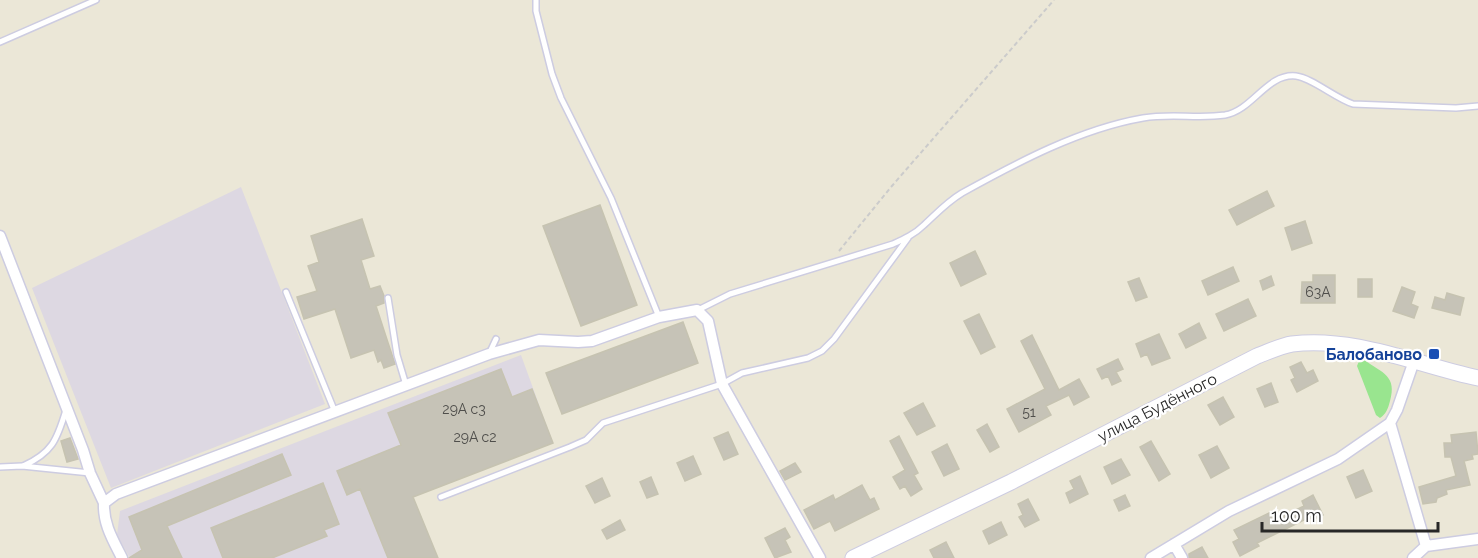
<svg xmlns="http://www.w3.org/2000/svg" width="1478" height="558" font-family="Raleway,sans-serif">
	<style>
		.industrial { fill: #ddd8e2 }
		.green { fill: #99e58f }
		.building { fill: #c6c3b7; stroke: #c6c3b1; stroke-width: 1.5 }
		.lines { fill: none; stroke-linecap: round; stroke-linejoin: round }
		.service-casing { stroke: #cdcce1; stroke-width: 8 }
		.minor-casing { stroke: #cdcce1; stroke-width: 13 }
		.secondary-casing { stroke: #cdcce1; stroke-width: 17 }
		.path { stroke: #cbcbcb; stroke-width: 2; stroke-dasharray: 4.5 3; stroke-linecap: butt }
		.service { stroke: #fff; stroke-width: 5 }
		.minor { stroke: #fff; stroke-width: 10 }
		.secondary { stroke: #fff; stroke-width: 15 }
		.transit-dot { fill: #1a4fb4; stroke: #fff; stroke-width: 2 }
		.labels { text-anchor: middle; stroke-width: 4.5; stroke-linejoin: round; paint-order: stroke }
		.number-label { font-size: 14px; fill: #4f4e4b }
		.transit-label { font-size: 16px; font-weight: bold; fill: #164399; stroke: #fff; text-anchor: end }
		.street-label { font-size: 16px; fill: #272727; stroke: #fff }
	</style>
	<rect width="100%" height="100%" fill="#ebe7d7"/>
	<!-- industrial -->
	<path class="industrial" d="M241,187l84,217 -214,84 -79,-200z
		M521,355l32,88 -140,54 25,61h-308l-13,-23 3,-24z"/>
	<!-- green -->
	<path class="green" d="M1364,360c19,13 33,16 26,41 -2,8 -4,13 -10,17l-4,-3 -19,-49 2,-5z"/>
	<!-- building -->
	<path class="building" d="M1267,191l7,15 -37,19 -8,-15z
		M600,205l37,100 -56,21 -38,-100z
		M362,219l12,37 -13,4 9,29 10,-3 4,10v7l-8,3 19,58 -11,4 -3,-8 -3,2 -4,-12 -23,8 -16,-49 -31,10 -7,-22 20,-6 -9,-25 11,-4 -8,-26z
		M1305,221l7,22 -20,7 -7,-22z
		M975,251l11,23 -25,12 -11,-23z
		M1233,267l6,14 -31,14 -6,-14z
		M1313,275h22v28h-34l1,-21h11z
		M1271,276l3,9 -11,5 -3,-9z
		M1139,278l8,19 -11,4 -8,-19z
		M1358,279h14v18h-14z
		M1402,287l13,5 -4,12 7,3 -4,11 -21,-7z
		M1447,293l17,5 -4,17 -28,-7 3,-11 10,3z
		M1248,299l8,17 -32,15 -8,-17z
		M979,314l16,33 -14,7 -17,-33z
		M683,322l15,41 -136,51 -16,-41z
		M1199,323l7,15 -20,10 -7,-14z
		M1159,334l11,24 -18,7 -5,-11 -6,3 -5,-13z
		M1032,335l27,55 20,-11 10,18 -15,8 -5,-10 -23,11 5,9 -32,17 -12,-23 38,-20 -24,-48z
		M1118,359l5,10 -7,3 5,9 -9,4 -4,-9 -6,3 -5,-10z
		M1301,362l6,11 6,-3 5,11 -21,11 -6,-12 4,-2 -5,-11z
		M501,369l11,28 20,-8 21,54 -140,54 25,61h-50l-28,-69 -13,6 -10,-24 64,-26 -13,-32z
		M1271,383l7,19 -13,5 -8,-18z
		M1223,397l11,20 -14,8 -12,-20z
		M923,403l12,23 -18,9 -13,-22z
		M987,424l12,23 -9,5 -13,-22z
		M728,432l10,22 -14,6 -10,-22z
		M1476,432l2,22 -6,1 1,4 -9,2 6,24 -24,5 1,4 -10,4 -1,4 -13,2 -4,-17 37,-11 -5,-19h-6l-1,-14h8l-1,-8z
		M899,436l19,37 -4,2 8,14 -11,7 -6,-10 -5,3 -7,-12 12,-7 -15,-29z
		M70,438l8,21 -11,3 -6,-21z
		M1151,441l19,33 -11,7 -19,-34z
		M947,444l12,25 -15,7 -12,-24z
		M1217,446l12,22 -18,10 -12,-23z
		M282,454l9,21 -124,51 15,32h-53l13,-8 -13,-33z
		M693,456l8,18 -16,7 -8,-18z
		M1121,459l9,16 -18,9 -8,-17z
		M795,463l6,9 -16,8 -5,-9z
		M1363,470l9,21 -16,7 -9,-21z
		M1080,476l8,18 -18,9 -4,-10 8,-4 -4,-8z
		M651,477l7,17 -11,4 -7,-16z
		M602,478l8,18 -15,7 -9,-17z
		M323,483l16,41 -15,6 3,6 -55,22h-49l-12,-30z
		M862,485l8,15 4,-2 5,11 -44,22 -5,-10 -16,8 -10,-19 29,-15 2,5z
		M1125,495l5,11 -11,5 -5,-11z
		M1313,495l10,20 -11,5 -2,-3 -53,26 2,3 -19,10 -7,-14 6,-3 -5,-9 39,-19 4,8 27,-13 -2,-5z
		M1028,499l11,21 -14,7 -6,-10 4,-2 -5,-11z
		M620,520l5,10 -18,9 -5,-9z
		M1001,522l6,13 -18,9 -6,-13z
		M785,528l5,9 -5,3 6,12 -16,6 -10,-20z
		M946,542l8,16h-20l-4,-8z
		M1202,547l6,11h-19v-4z"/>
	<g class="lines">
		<!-- service casing -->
		<g class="service-casing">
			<path id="service" d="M536,0v11l16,63 9,24 50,100 48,119
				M0,42l96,-42
				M286,292l49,120
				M388,298l9,57 9,30
				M698,310l32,-16 163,-50c11,-5 22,-10 31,-19 13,-12 23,-23 38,-32 56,-31 118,-64 181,-75 28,-5 55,1 82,-3 28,-5 42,-42 71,-39 16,2 39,22 57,28l103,4 22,-2
				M489,354l7,-15
				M23,466c29,-13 34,-26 43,-56
				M0,467l22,-1 68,7
				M441,497l129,-50 16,-7 17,-17 119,-39 20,-11 66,-15 14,-7 12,-12 74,-101"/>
		</g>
		<!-- minor casing -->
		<g class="minor-casing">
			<path id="minor" d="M0,236l83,214 7,23 14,30
				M1390,423l36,123
				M1174,544l8,14
				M122,558c-9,-18 -19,-34 -18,-55l12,-9 373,-140 50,-14 39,2 14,-1 67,-24 38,-7 11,11 14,63 98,174
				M1151,558l78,-47 109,-52 52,-36 7,-13 17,-49
				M1413,558l13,-12 52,-7"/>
		</g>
		<!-- secondary casing -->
		<g class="secondary-casing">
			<path id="secondary" d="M853,558l158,-76 246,-126c11,-4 23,-10 35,-12 62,-8 126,21 186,34"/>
		</g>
		<!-- path -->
		<path class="path" d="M839,251l52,-64 163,-187"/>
		<!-- service -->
		<use href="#service" class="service"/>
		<!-- minor -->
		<use href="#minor" class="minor"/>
		<!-- secondary -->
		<use href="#secondary" class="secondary"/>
	</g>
	<!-- markers -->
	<rect class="transit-dot" x="1428" y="348" width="12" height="12" rx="3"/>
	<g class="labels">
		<!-- number labels -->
		<g class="number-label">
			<text x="1318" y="297">63А</text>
			<text x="464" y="414">29А с3</text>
			<text x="1029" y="417">51</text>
			<text x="475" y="442">29А с2</text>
		</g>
		<!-- transit labels -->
		<g class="transit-label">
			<text x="1422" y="360">Балобаново</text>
		</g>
		<!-- street labels -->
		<g class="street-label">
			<text transform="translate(1157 407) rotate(-27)" y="6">улица Будённого</text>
		</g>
	</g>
	<!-- scale -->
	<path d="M1262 522v9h176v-9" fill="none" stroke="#272727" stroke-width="3"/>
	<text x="1271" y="522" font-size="18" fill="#272727" stroke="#ffffff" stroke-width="4.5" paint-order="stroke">100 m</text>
</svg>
